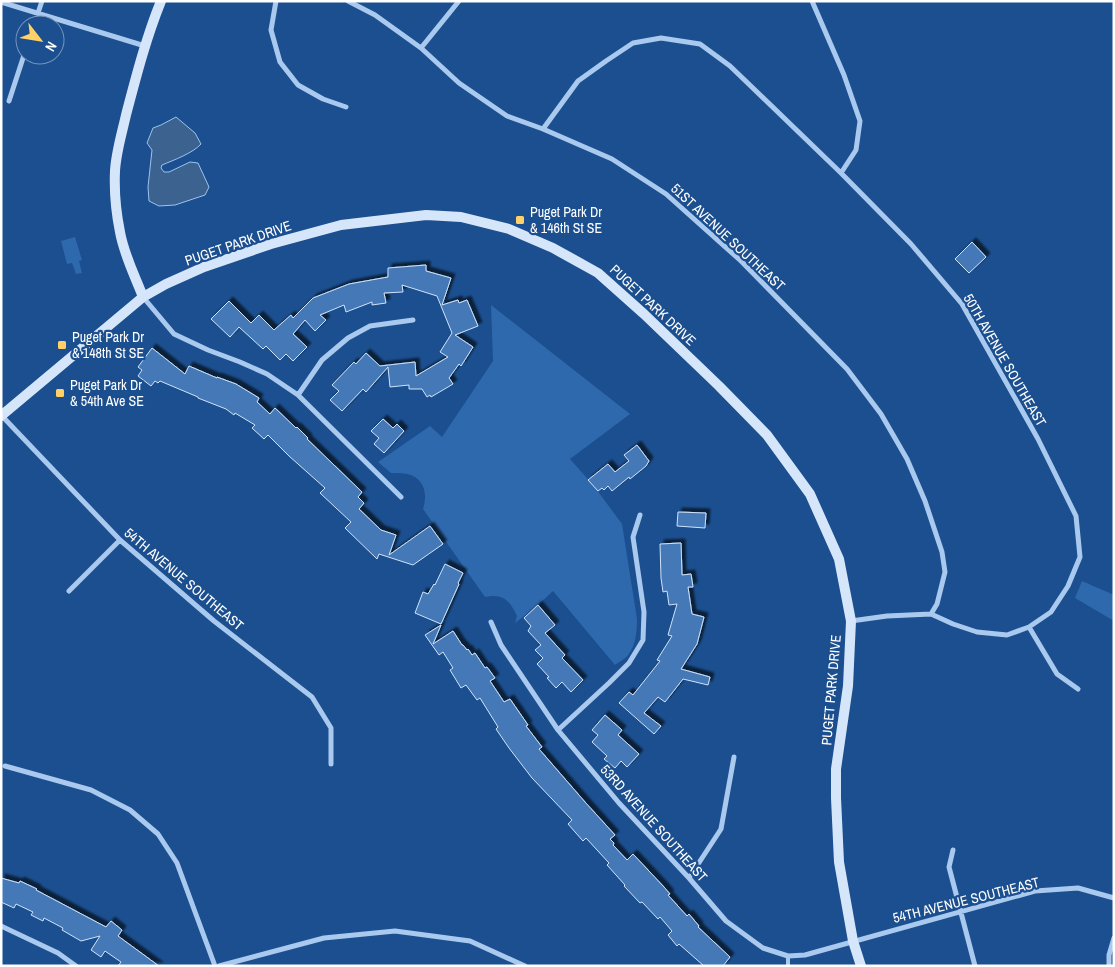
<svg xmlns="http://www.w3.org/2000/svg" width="1115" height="967" font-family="'Archivo Narrow',sans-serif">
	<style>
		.green { fill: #2e69ad }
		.water { fill: #3c6290; stroke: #9cc4f0 }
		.building { fill: #4478b7; stroke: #cfe3fa; filter: url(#shadow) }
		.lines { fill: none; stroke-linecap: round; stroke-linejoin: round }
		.lane { stroke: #a9c9ee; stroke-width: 4 }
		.street { stroke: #a9c9ee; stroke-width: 5 }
		.secondary { stroke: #d6e6fa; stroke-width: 10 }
		.poi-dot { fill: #ffd166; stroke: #1b4f8f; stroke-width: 2 }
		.labels { text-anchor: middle; stroke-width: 4.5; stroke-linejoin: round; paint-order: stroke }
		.poi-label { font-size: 14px; fill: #fff; stroke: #1b4f8f; text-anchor: start }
		.street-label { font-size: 14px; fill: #fff; stroke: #1b4f8f }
	</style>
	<defs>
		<filter id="shadow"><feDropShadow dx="4" dy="-4" stdDeviation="1" flood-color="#0009"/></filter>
	</defs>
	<rect width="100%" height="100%" fill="#1b4f8f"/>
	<!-- green -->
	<path class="green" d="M75,237l7,23 -3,1 3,12 -6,1 -4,-11 -5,1 -6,-23z
		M491,305l139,109 -60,45 24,27 28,38 15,95c0,12 -1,26 -9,36 -3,4 -9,7 -13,10l-62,-74 -15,14 -23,18 2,-7c-7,-15 -14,-23 -32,-19l-62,-88c4,-12 3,-28 -12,-34 -6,-2 -14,-2 -20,-2l-13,-11 52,-36 12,11 51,-76z
		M1082,581l32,14v26l-39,-23z"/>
	<!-- water -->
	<path class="water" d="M176,117l19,16 6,11c-8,9 -27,16 -39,21l-1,3 3,4h5l21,-10 8,1 11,24 -4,8 -30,10 -16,1 -10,-5 -1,-14 4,-37 -5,-7 6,-15 8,-3z"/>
	<!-- building -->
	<path class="building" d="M972,242l14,15 -17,16 -14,-14z
		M426,265v6l25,7 -9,27 16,-5 1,3 8,-3 11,26 -23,9 18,12 -12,19 -2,-2 -10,14 4,6 -22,13 -1,-2 -3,2 -5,-8h-13v-4l-19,2 -2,-20 -22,25 -3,-3 -21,22 -12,-11 9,-9 -7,-6 22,-23 2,2 10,-11 14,13 35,-4 1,14 32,-19 -8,-5 12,-19 -15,-37 -35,-11 1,7 -19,1 2,10 -14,2v-3l-26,10 -2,-7 -24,10 6,5 -11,11 -10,-11 -12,14 14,13 -14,14 -7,-7 -6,6 -14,-14 -3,3 -24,-22 -9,10 -19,-18 18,-18 22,22 8,-8 15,15 17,-15 2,3 20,-20 36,-14 39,-7v-9z
		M152,348l33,26 4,-8 28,12v-1l19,7 23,14 -2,4 13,12 5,-6 21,20 1,-1 11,11 -1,1 55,53 -4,5 6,6 -5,6 22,21 15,5 -7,20 41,-29 13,18 -30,21 -34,-11 -2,5 -32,-31 6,-6 -31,-29 5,-5 -36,-32 -21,-21 -4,4 -12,-11 3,-3 -20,-12 -1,2 -8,-6 -28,-11v-1l-38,-16 -2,2 -3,-2 -4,5 -13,-10 4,-6 -4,-3z
		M383,419l10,9 4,-4 7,7 -20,22 -10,-9 5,-6 -8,-7z
		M637,445l12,16 -3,5 -16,13 -1,-2 -17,14 -4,-5 -4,4 -2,-2 -4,3 -10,-11 20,-16 7,8 14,-11 -5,-6z
		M678,512l28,1 -1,15 -28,-2z
		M681,543l1,32 9,-1 2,13h-5l4,27 12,3 -7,27 -16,25 29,8 -2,8 -25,-6 -18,23 -7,-5 -14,16 17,13 -7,8 -35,-31 10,-11 4,3 27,-34 -3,-1 15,-24 -4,-1 9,-31 -8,1 -2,-14 -4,1 -2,-14 -1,-34z
		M445,564l18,9 -5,10 1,1 -18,40 -26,-11 8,-21 5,2 6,-10 1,1z
		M538,605l17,20 -10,8 20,22 -3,3 21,22 -12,12 -9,-10 -6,6 -9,-10 2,-1 -12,-13 6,-6 -8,-8 6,-5 -13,-14 3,-5 -7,-8z
		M441,625l-8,19 20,-13 9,14h1l4,5 1,-1 4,6 3,-2 10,15 2,-1 8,11 -5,3 14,21 6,-3 18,26 -2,1 16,21 -3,2 46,53 30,33 -5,4 4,4 -1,2 14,15 6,-6 31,33 6,7 -2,1 19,21 2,-2 10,12 -1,1 32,30 -7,9h-19l-25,-22 -2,2 -9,-11 4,-4 -12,-14 -2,2 -16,-17 -2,1 -16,-17 1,-1 -18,-20 2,-2 -23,-25 -3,3 -15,-17 4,-4 -40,-42 -23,-30 -13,-19 2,-2 -18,-29 -3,2 -11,-15 -5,3 -11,-18 3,-2 -10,-16 -4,3 -14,-20z
		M605,715l17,15 -4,5 21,19 -12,13 -6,-6 -6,7 -11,-9 3,-3 -15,-14 6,-7 -6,-5z
		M1,878l18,5 1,-2 17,8 -1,1 70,37 5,-6 11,9 -4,6 41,30h-41l3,-4 -16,-11 -4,6 -10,-7 9,-14 -19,5 -19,-11 1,-2 -19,-10 -1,3 -12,-6 2,-3 -17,-8 -2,4 -13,-6z"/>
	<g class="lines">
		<!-- lane -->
		<path class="lane" d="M788,966v-10"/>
		<!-- street -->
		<path class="street" d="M276,1l-5,29 9,32 18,23 25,14 23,8
			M348,1l27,14 46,33 38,35 48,33 36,13 69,30 54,35 75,67 106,108 34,45 26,45 18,42 17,51 3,20 -8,32 -6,10
			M812,1l32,74 16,46 -4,29 -15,23
			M1,2l144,44
			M34,25l8,-24
			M421,48l38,-47
			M9,101l16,-49
			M543,129l35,-48 28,-20 27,-18 28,-5 39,6 30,22 111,107 70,71 51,60 76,135 38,77 4,41 -12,29 -17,26 -22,15 28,47 21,15
			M143,297l31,37 34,16 32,12 27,12 31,21 103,102
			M298,395l24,-35 26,-22 22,-12 43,-6
			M2,416l118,124 94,81 98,76 19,31v36
			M69,591l51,-51
			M851,621l36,-5 44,-2 22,10 24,8 30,3 22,-8
			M491,622l10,23 57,85 61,73 70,75 37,43 37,27 25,8 17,-1 230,-64 43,-3 36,10
			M558,730l51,-47 20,-20 14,-23 1,-28 -11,-75 7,-22
			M5,766l86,24 39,20 28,24 19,29 38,103
			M953,850l-4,17 26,99
			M689,878l32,-49 13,-72
			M1,926l57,27 18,13
			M219,966l105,-28 71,-7 75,10 55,25
			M1109,966v-11l5,-17"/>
		<!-- secondary -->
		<path class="secondary" d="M143,297c-8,-21 -19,-42 -23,-65 -4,-20 -6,-40 -5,-61 1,-19 7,-38 11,-56 10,-38 20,-77 35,-114
			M1,416l142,-119 23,-13 38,-17 67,-23 70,-19 85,-10 35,2 48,12 44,19 45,25 46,41 75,72 48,49 43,59 29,65 12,62 -3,65 -12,83v29l3,64 14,79 8,25"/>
	</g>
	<!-- markers -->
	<g class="poi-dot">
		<rect x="515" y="215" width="10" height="10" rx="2.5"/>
		<rect x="57" y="340" width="10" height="10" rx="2.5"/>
		<rect x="55" y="388" width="10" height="10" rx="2.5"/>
	</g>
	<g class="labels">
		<!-- poi labels -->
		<g class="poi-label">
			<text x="530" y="217">Puget Park Dr<tspan x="530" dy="16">&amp; 146th St SE</tspan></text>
			<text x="72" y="342">Puget Park Dr<tspan x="72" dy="16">&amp; 148th St SE</tspan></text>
			<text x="70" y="390">Puget Park Dr<tspan x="70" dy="16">&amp; 54th Ave SE</tspan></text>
		</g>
		<!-- street labels -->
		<g class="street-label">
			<text transform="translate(728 237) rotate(43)" y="5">51ST AVENUE SOUTHEAST</text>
			<text transform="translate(238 243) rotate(-19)" y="5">PUGET PARK DRIVE</text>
			<text transform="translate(653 305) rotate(43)" y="5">PUGET PARK DRIVE</text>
			<text transform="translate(1005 360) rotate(60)" y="5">50TH AVENUE SOUTHEAST</text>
			<text transform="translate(184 579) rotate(40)" y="5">54TH AVENUE SOUTHEAST</text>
			<text transform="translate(831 690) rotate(-85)" y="5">PUGET PARK DRIVE</text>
			<text transform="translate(654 823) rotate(48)" y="5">53RD AVENUE SOUTHEAST</text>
			<text transform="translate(966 900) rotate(-14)" y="5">54TH AVENUE SOUTHEAST</text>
		</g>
	</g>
	<!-- border -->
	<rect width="1115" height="967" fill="none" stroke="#ffffff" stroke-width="5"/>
	<!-- north arrow -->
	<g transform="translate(40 40) rotate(121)"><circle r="24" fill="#1b4f8f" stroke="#7695bc"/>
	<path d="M0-4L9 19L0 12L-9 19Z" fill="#ffd166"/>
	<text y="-8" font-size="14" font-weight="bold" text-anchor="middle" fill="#ffffff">N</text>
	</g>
</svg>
